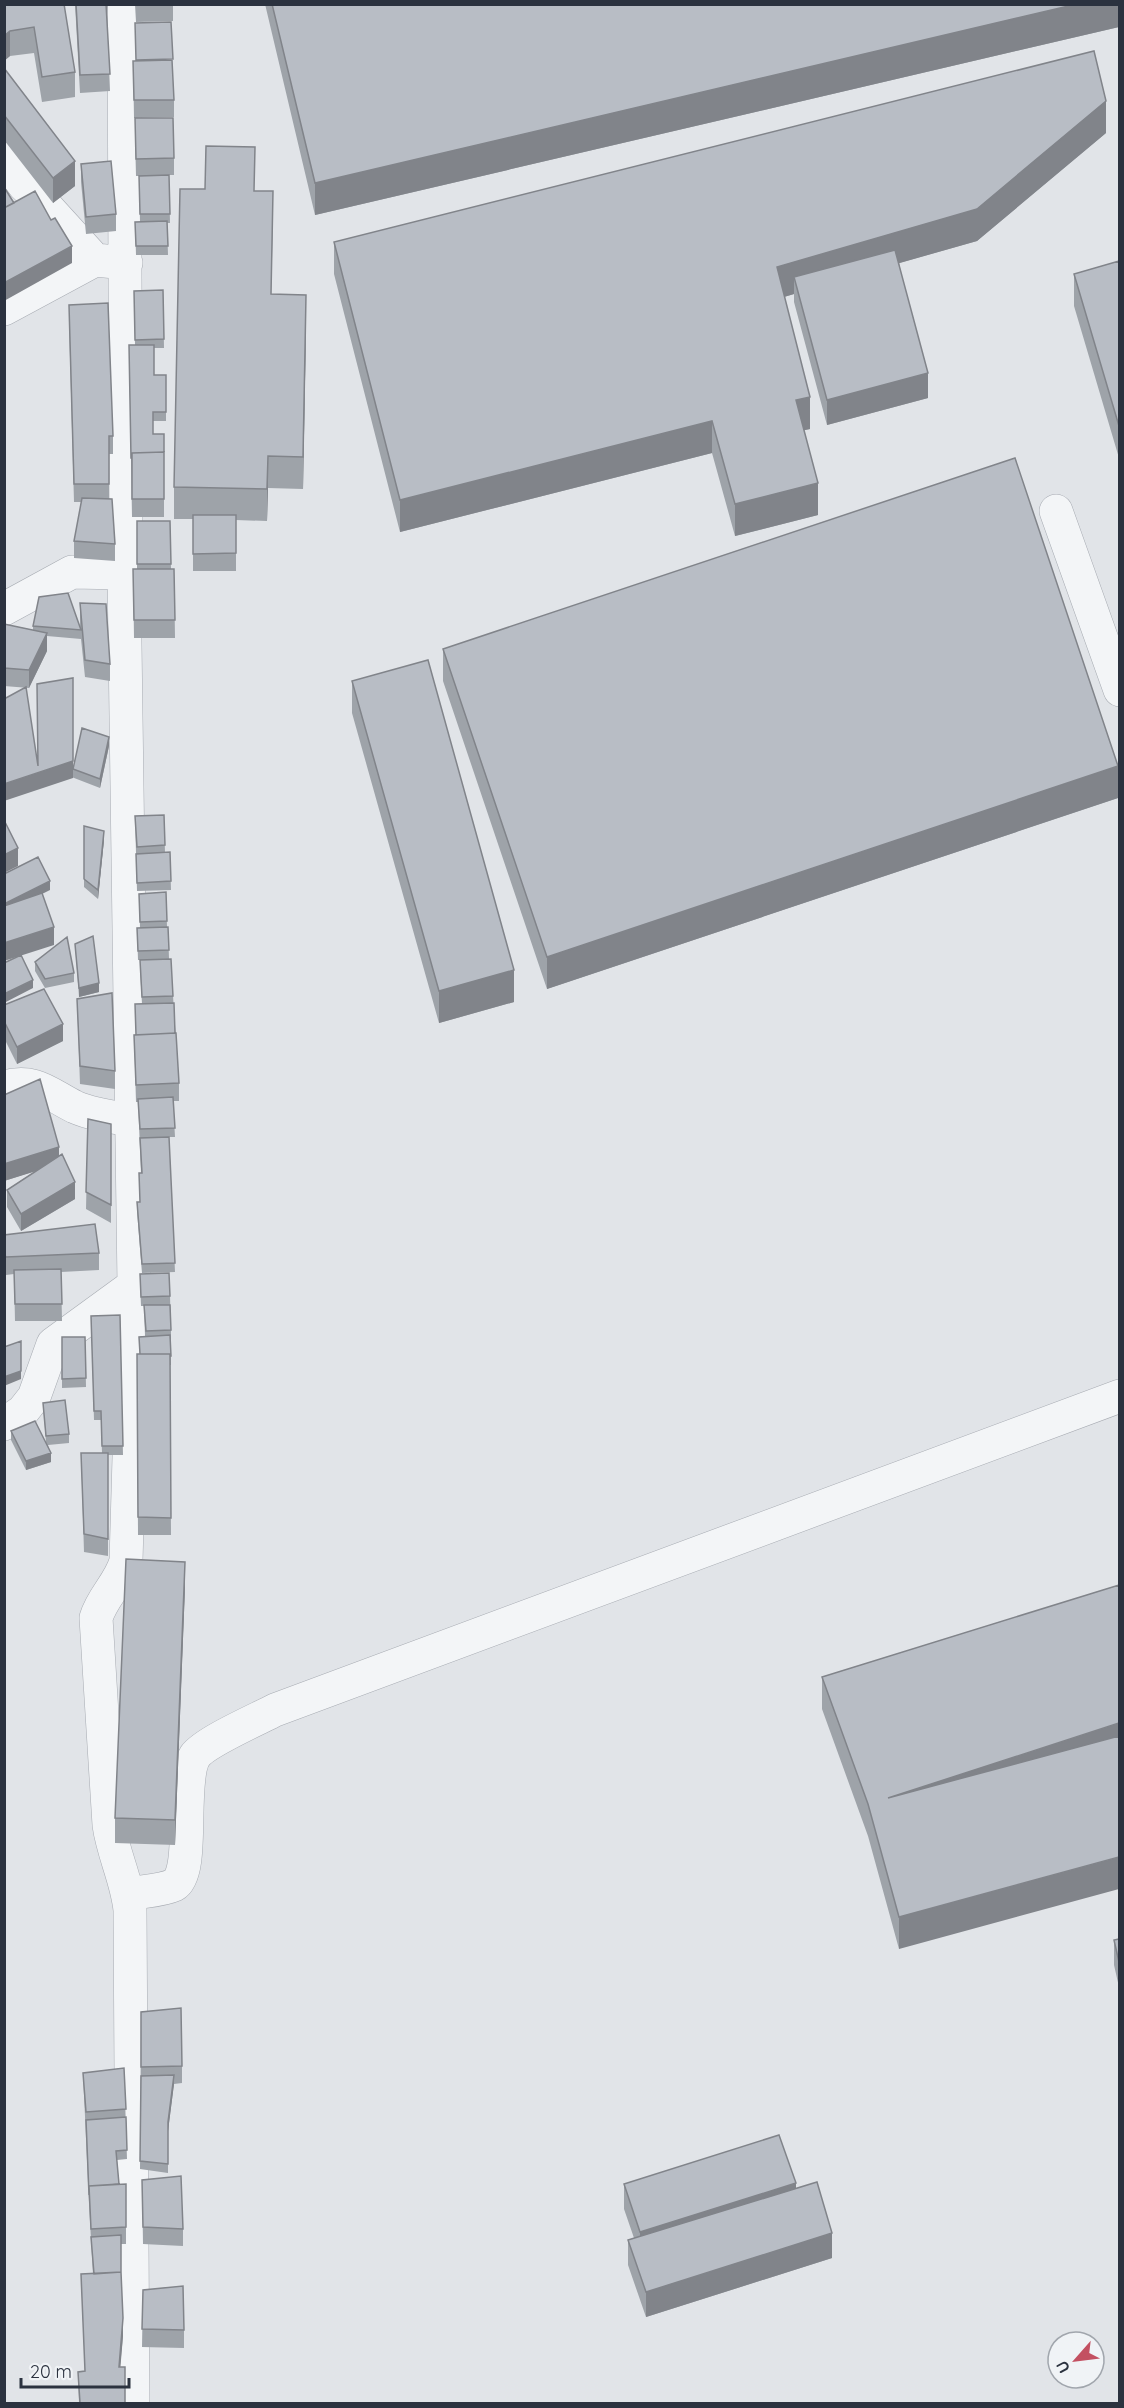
<svg xmlns="http://www.w3.org/2000/svg" width="1124" height="2408" font-family="Quicksand,sans-serif">
	<style>
		.lines { fill: none; stroke-linecap: round; stroke-linejoin: round }
		.minor-casing { stroke: #a7abb2; stroke-width: 34 }
		.minor { stroke: #f3f5f7; stroke-width: 33 }
		.wall { fill: #9ea3a9 }
		.shaded-wall { fill: #81848a }
		.building { fill: #b8bdc5; stroke: #81848a; stroke-width: 1.5 }
	</style>
	<rect width="100%" height="100%" fill="#e1e4e8"/>
	<g class="lines">
		<!-- minor casing -->
		<g class="minor-casing">
			<path id="minor" d="M124,4l2,530 -2,39 10,712 -8,276c-6,22 -24,36 -30,57l13,207c4,29 18,55 21,85l3,494
				M4,159l20,26 20,19 51,56 31,3
				M4,309l91,-49
				M1056,511l64,179
				M4,609l68,-37 52,1
				M4,1087c32,-9 46,8 71,20 18,8 38,10 57,13
				M4,1424l19,-13 11,-14 19,-53 81,-59
				M128,1894c14,-3 33,-3 46,-9 22,-12 5,-105 21,-129 10,-14 63,-37 80,-46l845,-314"/>
		</g>
		<!-- minor -->
		<use href="#minor" class="minor"/>
	</g>
	<!-- wall -->
	<path class="wall" d="M4,4h60l11,68v25l-33,5 -8,-49 -24,3 -6,5z
		M75,4h33l-1,11 3,76 -30,2z
		M135,4h38v17l-37,1z
		M265,4h854v23l-804,188z
		M133,61l41,39v17l-40,1z
		M4,68l71,118 -22,17 -49,-63z
		M1106,133l-129,108 -78,22 29,135 -101,27 -33,-123v-8l-10,3 26,132 -6,1 14,85 -83,21 -23,-83 -312,79 -66,-258v-32z
		M135,136l39,22v17h-5l1,48h-3l1,32h-32l-1,-33h5l-1,-46h-3z
		M81,164l35,50v17l-30,3 -5,-52z
		M255,191l18,32 -2,71 35,33 -3,162 -35,-1 -1,33 -31,-1v51h-43v-52h-19v-32z
		M1119,261v197l-45,-152v-32z
		M163,290l1,58h-10v27h12v46h-13v13h11v83h-32l-3,-172h6l-1,-54z
		M69,322l44,114v18h-4v45l6,45v17l-41,-3v-17l8,-39h-8z
		M137,521h33l1,48h3l1,69h-41l-1,-69h4z
		M80,603l30,61v17l-25,-4 -4,-38 -34,-3v15l-18,37 -25,-2v-62l29,6v-4l47,1z
		M443,649l675,149 -571,191 -104,-308z
		M73,678v91l36,-23 -9,42 -62,-24z
		M352,681l162,321 -75,21 -87,-310z
		M164,815l1,38 5,-1 1,38 -34,1 -2,-75z
		M84,826l20,14 -6,59 -14,-12z
		M166,892l1,35h1l1,32 4,37 6,87v18h-6l2,36h-6l6,135 -33,1 -5,-62v-9h3l1,-29 -3,-71h-2l-2,-67h2l6,-31 -2,-35 12,-9h-14l-1,-32h3l-1,-34z
		M75,944l24,48 -20,5z
		M35,962l39,11v9l-29,6 -10,-17z
		M77,999l38,72v18l-35,-5z
		M4,1005l59,36 -46,23 -13,-26z
		M88,1119l23,5v99l-25,-14z
		M59,1156l16,43 -54,32 -14,-24v-17l28,-19 -31,10z
		M4,1235l95,18v17l-38,2 1,49h-47l-1,-47 -8,1 -2,-3z
		M140,1283l30,13 1,34v9h-1l1,26h-1l1,170h-33l-1,-181h3l-1,-17 6,-1 -1,-30h-3z
		M120,1315l3,140h-15v101l-24,-4 -3,-99h21l-1,-33h-7l-3,-104z
		M62,1337h23l1,50 -24,1z
		M43,1403l26,31v9l-21,2 3,17 -25,8 -15,-30v-9l35,11z
		M1119,1585l-220,364 -31,-113 -46,-127v-32z
		M185,1587l-10,258 -60,-2v-25z
		M1119,1939v48l-5,-22v-25z
		M141,2012l41,54v17l-8,1 -6,47v42l-28,-4z
		M124,2068l3,91 -10,1 2,24h7v60h-5v31l2,61 -3,31 5,36h-46l-1,-31 7,-1 -4,-97h12l-4,-70 -6,-131z
		M142,2180l41,49v17l-40,-2z
		M624,2184l172,5 36,69 -186,59 -18,-52v-25l6,-2 -10,-29z
		M143,2290l41,40v18l-42,-1z"/>
	<!-- shaded-wall -->
	<path class="shaded-wall" d="M1077,4h42v23l-804,188v-32z
		M10,31v25l-6,5v-25z
		M1106,101v32l-129,108 -179,51 -4,-15v17l-17,5v-32z
		M75,161v25l-22,17v-25z
		M72,246v17l-68,38v-18z
		M306,295v32l-3,162v-32z
		M928,373v25l-101,27v-25z
		M810,397v32l-14,3v-32z
		M712,421v32l-312,79v-32z
		M268,456v32l-1,33v-32z
		M818,483v32l-83,21v-32z
		M47,633v18l-18,37v-18z
		M109,737v9l-9,42v-9z
		M73,761v17l-69,23v-17z
		M1118,766v32l-571,191v-32z
		M104,831v9l-6,59v-9z
		M18,848v18l-14,7v-18z
		M50,881v9l-46,23v-9z
		M54,927v18l-50,16v-18z
		M514,970v32l-75,21v-32z
		M33,980v8l-29,15v-9z
		M99,983v9l-20,5v-9z
		M63,1024v17l-46,23v-17z
		M59,1147v17l-55,17v-17z
		M75,1182v17l-54,32v-17z
		M21,1350v29l-17,7v-9z
		M51,1453v9l-25,8v-9z
		M185,1562v25l-10,258v-25z
		M1119,1723v32l-231,43z
		M1119,1857v32l-220,60v-32z
		M174,2075v9l-6,47v-9z
		M796,2183v26l-156,48v-25z
		M832,2233v25l-186,59v-25z
		M123,2318v18l-4,48v-17z"/>
	<!-- building -->
	<path class="building" d="M4,4h60l11,68 -33,5 -8,-50 -24,4 -6,5z
		M76,4h30l4,70 -30,1z
		M272,4h805l-762,179z
		M171,22l2,37 -37,1 -1,-37z
		M1094,51l12,50 -129,108 -200,58 33,130 -14,3 22,83 -83,21 -23,-83 -312,79 -66,-258z
		M172,60l2,40h-40l-1,-39z
		M4,68l71,93 -22,17 -49,-63z
		M135,118h38l1,40 -38,1z
		M206,146l49,1 -1,44h19l-2,103 35,1 -3,162 -35,-1 -1,33 -93,-2 6,-298h25z
		M111,161l5,53 -30,3 -5,-53z
		M169,175l1,39h-30l-1,-38z
		M4,187l10,16 -10,5z
		M35,191l16,29 4,-2 17,28 -68,37v-75z
		M167,221l1,25h-32l-1,-24z
		M895,250l33,123 -101,27 -33,-123z
		M1119,261v165l-45,-152z
		M163,290l1,49 -29,1 -1,-49z
		M108,303l5,133h-4v48h-35l-5,-179z
		M129,345h25v30h12v37h-13v22h11v23v-5l-32,1v5h-1z
		M164,452v47h-32v-46z
		M1015,458l103,308 -571,191 -104,-308z
		M82,498l30,1 3,45 -41,-3z
		M193,515h43v38l-43,1z
		M137,521h33l1,43h-34z
		M133,569h41l1,51h-41z
		M68,593l13,37 -48,-4 6,-29z
		M80,603l26,1 4,60 -25,-4z
		M4,624l43,9 -18,37 -25,-2z
		M428,660l86,310 -75,21 -87,-310z
		M73,678v83l-69,23v-85l22,-12 12,79 -1,-82z
		M82,728l27,9 -9,42 -27,-10z
		M164,815l1,30 -28,2 -2,-31z
		M4,820l14,28 -14,7z
		M84,826l20,5 -6,59 -14,-11z
		M170,852l1,29 -34,2 -1,-29z
		M38,857l12,24 -46,23v-30z
		M166,892l1,29 -27,1 -1,-28z
		M42,893l12,34 -50,16v-37z
		M168,927l1,23 -31,1 -1,-23z
		M93,936l6,47 -20,5 -4,-44z
		M67,937l7,36 -29,6 -10,-17z
		M21,955l12,25 -29,14v-31z
		M171,959l2,37 -31,1 -2,-37z
		M44,989l19,35 -46,23 -13,-26v-16z
		M112,993l3,78 -35,-5 -3,-67z
		M174,1003l1,30 -39,2 -1,-31z
		M176,1033l3,50 -43,2 -2,-50z
		M40,1079l19,68 -55,17v-69z
		M173,1097l2,31 -35,1 -2,-30z
		M88,1119l23,5v81l-25,-13z
		M169,1137l6,126 -33,1 -5,-62h3l-1,-29h3l-2,-35z
		M62,1154l13,28 -54,32 -14,-24z
		M95,1224l4,29 -93,4 -2,-3v-19z
		M61,1269l1,35h-47l-1,-34z
		M169,1273l1,23 -29,1 -1,-23z
		M144,1305h26l1,25 -25,1z
		M120,1315l3,131h-21l-1,-35h-7l-3,-95z
		M170,1335l1,21h-1v-2h-30l-1,-17z
		M62,1337h23l1,41 -24,1z
		M21,1341v30l-17,6v-30z
		M137,1354h33l1,164 -33,-1z
		M65,1400l4,34 -23,2 -3,-33z
		M35,1421l16,32 -25,8 -15,-30z
		M81,1453h27v86l-24,-5z
		M126,1559l59,3 -10,258 -60,-2z
		M1119,1585v138l-231,75 231,-62v121l-220,60 -31,-113 -46,-127z
		M1119,1939v23l-5,-22z
		M181,2008l1,58 -41,1v-55z
		M124,2068l2,41 -40,3 -3,-39z
		M174,2075l-6,47v42l-28,-3 1,-85z
		M126,2117l1,33 -11,1 3,33 -30,2v9l-3,-75z
		M779,2135l17,48 -156,49 -16,-48z
		M181,2176l2,53 -40,-2 -1,-47z
		M817,2182l15,51 -186,59 -18,-52z
		M126,2184v43l-35,2 -2,-43z
		M121,2235v38v-1l-27,2 -3,-37z
		M121,2272l2,46 -4,49h6v36h-45l-2,-31 7,-1 -4,-97z
		M183,2286l1,44 -42,-1 1,-39z"/>
	<!-- border -->
	<rect width="1124" height="2408" fill="none" stroke="#2b323f" stroke-width="12"/>
	<!-- north arrow -->
	<g transform="translate(1076 2360) rotate(242)"><circle r="28" fill="#f0f3f6" stroke="#a1a6ad" stroke-width="1.5"/>
	<path d="M0-4.5L10 22L0 15L-10 22Z" fill="#c35061"/>
	<text y="-9" font-size="16" font-weight="bold" text-anchor="middle" fill="#2b323f">U</text>
	</g>
	<!-- scale -->
	<path d="M21 2378v9h108v-9" fill="none" stroke="#2b323f" stroke-width="3"/>
	<text x="30" y="2378" font-size="18" fill="#2b323f" stroke="#f0f3f6" stroke-width="4.5" paint-order="stroke">20 m</text>
</svg>
